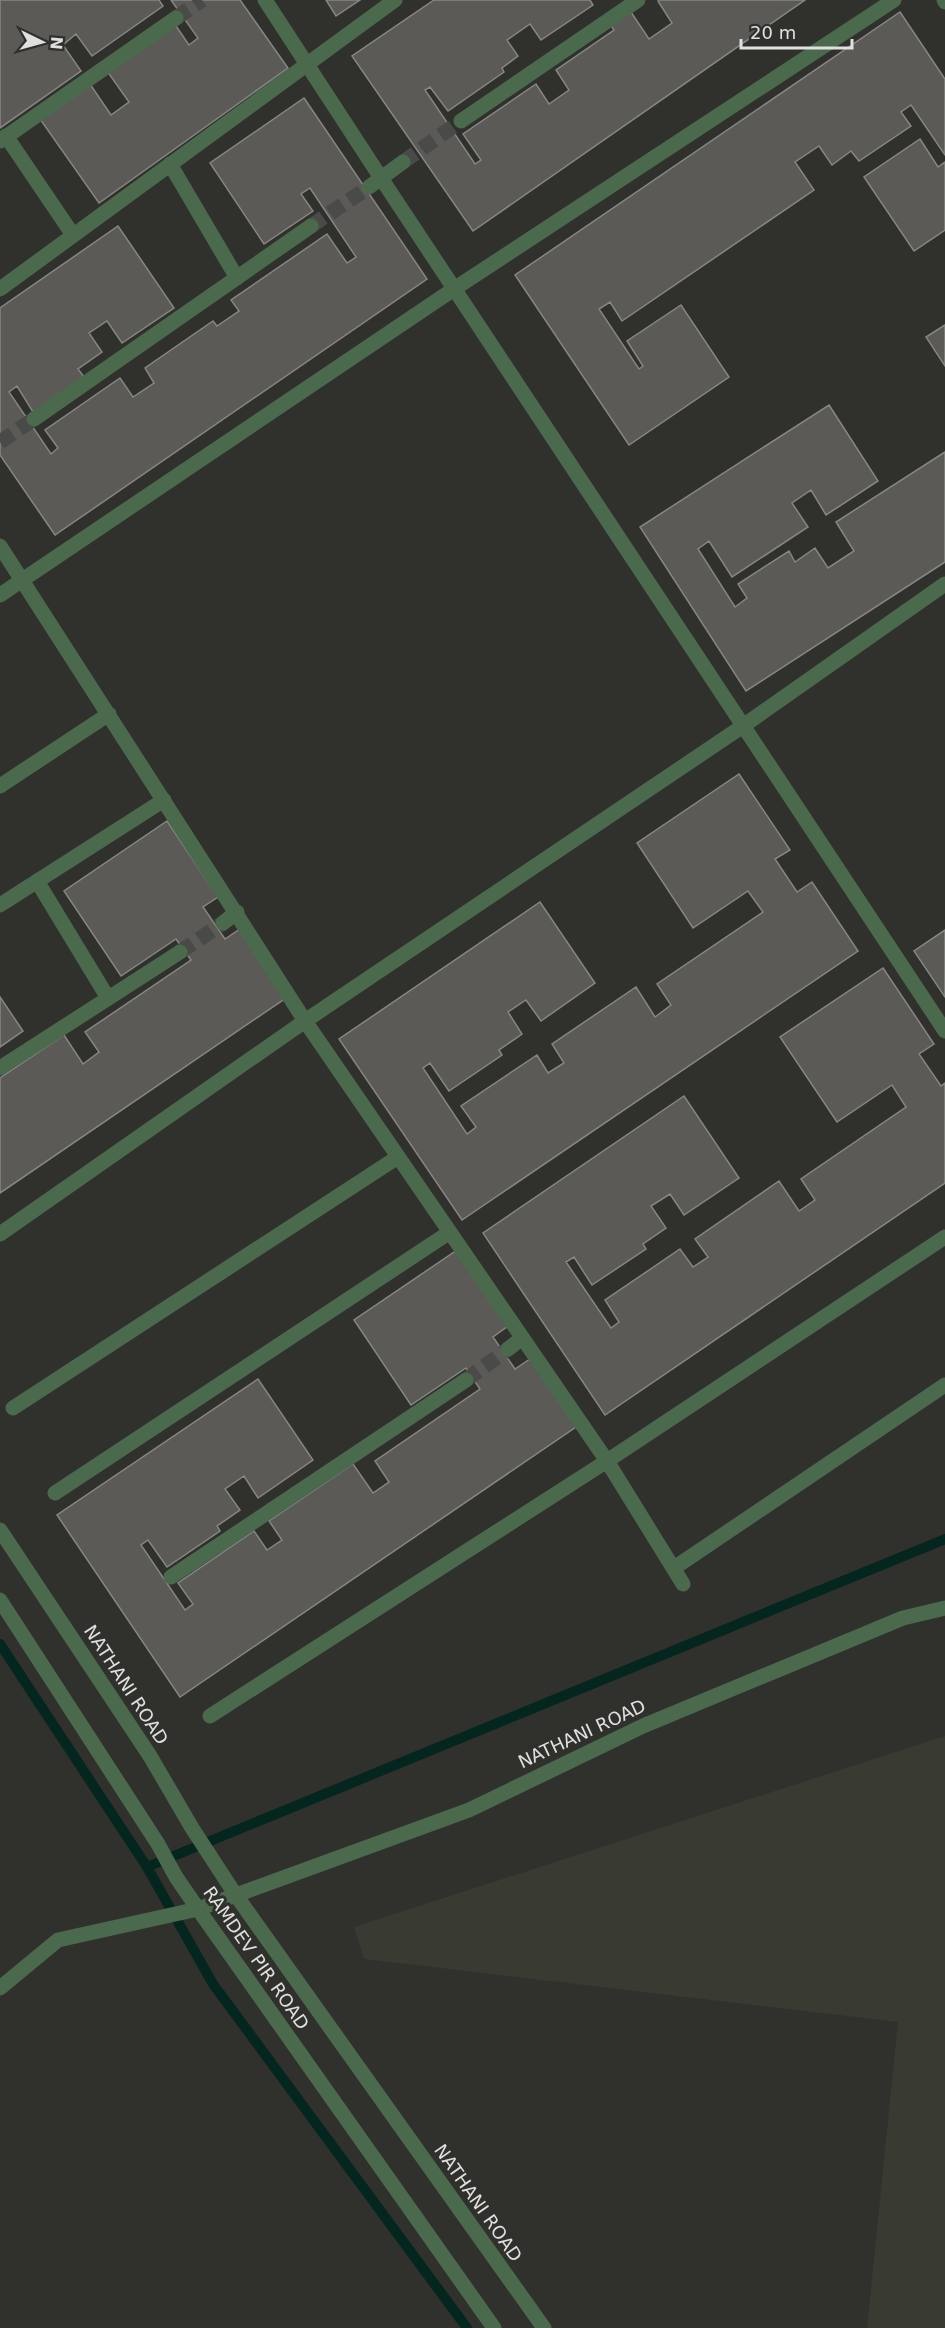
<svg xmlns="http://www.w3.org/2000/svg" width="945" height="2328" font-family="'DejaVu Sans',sans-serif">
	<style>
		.built { fill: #393a32 }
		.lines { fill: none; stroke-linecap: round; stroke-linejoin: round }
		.stream { stroke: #05251f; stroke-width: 10 }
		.building { fill: #5b5a57; stroke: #878683; stroke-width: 1.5 }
		.minor-tunnel { stroke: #4a4b48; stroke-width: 15; stroke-dasharray: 15 8; stroke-linecap: butt }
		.minor { stroke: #4b694d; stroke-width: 15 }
		.labels { text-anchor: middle; stroke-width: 6; stroke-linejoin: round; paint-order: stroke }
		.street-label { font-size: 18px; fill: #e0e1df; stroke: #30302d }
	</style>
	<rect width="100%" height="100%" fill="#30302d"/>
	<!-- built -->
	<path class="built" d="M945,1736v592h-78l31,-306 -534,-63 -10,-32z"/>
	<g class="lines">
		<!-- stream -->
		<path class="stream" d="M0,1644l147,223 66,117 254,344
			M147,1867l798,-328"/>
	</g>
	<!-- building -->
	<path class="building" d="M0,0h159l4,6 -71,50 -16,-22 -13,11 18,26 -81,57z
		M171,0h69l48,68 -189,135 -59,-84 50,-35 21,31 18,-13 -22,-31 67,-48 15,22 9,-7z
		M326,0h34l-24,16z
		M434,0h156l3,5 -52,35 -11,-16 -23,16 11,16 -16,12 2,4 -56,39 -18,-24 -5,3 50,74 6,-4 -18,-26 73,-50 13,20 20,-14 -13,-20 58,-40 -5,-7 20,-14 20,30 23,-16 -14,-22 1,-1h146l-332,231 -121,-175z
		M900,12l45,67v76l-34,-50 -10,7 10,14 -52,35 -8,-10 -19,14 -13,-19 -24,16 19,28 -192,131 -12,-19 -11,7 40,60 4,-3 -16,-25 54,-36 48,72 -100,68 -114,-170z
		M304,98l123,181 -372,256 -55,-80v-147l118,-82 56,82 -52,35 -15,-22 -18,12 13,19 -24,17 6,8 -51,35 -16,-26 -8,6 42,62 7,-6 -13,-18 75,-52 13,19 21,-14 -9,-15 68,-47 4,5 22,-15 -8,-11 96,-66 20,29 9,-6 -46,-69 -9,6 12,17 -49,33 -54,-81z
		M920,139l18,28 7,-5v68l-31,21 -50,-74z
		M945,325v41l-19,-29z
		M829,405l49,76 -52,34 -15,-25 -19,13 16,24 -76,50 -23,-36 -11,8 37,58 12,-9 -9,-14 51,-33 6,11 20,-14 13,20 26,-17 -18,-29 109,-70v110l-199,129 -106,-164z
		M739,774l51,76 -15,9 22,33 15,-10 46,69 -396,269 -123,-181 201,-137 55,81 -54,38 -15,-21 -18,12 14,22 -23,16 3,5 -53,36 -19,-28 -7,5 44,66 9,-7 -15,-21 76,-51 11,18 16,-10 -12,-19 84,-57 19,30 16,-12 -14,-21 106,-72 -15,-21 -55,37 -56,-85z
		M167,821l51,76 -15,10 22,32 15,-10 46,69 -286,195v-115l64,-43 19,29 16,-12 -14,-20 106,-72 -15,-21 -55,37 -57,-85z
		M945,930v67l-31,-46z
		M883,968l51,76 -15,10 22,32 4,-3v100l-340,232 -122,-182 201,-137 55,82 -55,37 -14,-21 -19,12 15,22 -23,16 3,5 -54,36 -18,-28 -8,5 45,66 8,-6 -14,-22 75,-51 13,18 15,-10 -13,-18 84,-58 20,30 16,-11 -14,-21 105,-72 -14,-22 -55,37 -57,-85z
		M0,997l23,34 -23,16z
		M457,1250l51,76 -15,11 22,32 15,-10 46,68 -396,270 -123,-182 201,-136 55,81 -55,38 -14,-22 -19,13 15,21 -23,16 3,5 -53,36 -19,-27 -7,5 44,65 8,-6 -15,-21 76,-52 13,19 15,-10 -13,-19 84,-57 20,29 16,-11 -14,-21 105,-72 -14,-21 -55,37 -57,-85z"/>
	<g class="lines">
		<!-- minor-tunnel -->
		<path class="minor-tunnel" d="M176,18l26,-18
			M403,162l58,-41
			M311,226l58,-39
			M0,442l34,-23
			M180,952l43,-29
			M466,1380l42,-31"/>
		<!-- minor -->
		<path class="minor" d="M265,0l116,178 564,853
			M944,0l1,2
			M461,121l177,-121
			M6,136l67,99
			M0,141l176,-123
			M170,164l67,114
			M369,187l34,-25
			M0,289l395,-289
			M34,419l277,-193
			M0,546l305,475 302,440 76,123
			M0,595l454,-306 440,-289
			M0,786l109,-72
			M37,881l71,117
			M0,905l164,-105
			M223,923l14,-11
			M0,1068l180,-116
			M0,1234l305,-213 438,-295 202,-142
			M508,1349l14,-11
			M13,1408l385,-251
			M55,1493l395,-261
			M0,1530l150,226 42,72 43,66 309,434
			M674,1568l271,-183
			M171,1577l295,-197
			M0,1600l158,244 18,33 22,32 296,419
			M210,1716l397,-255 338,-224
			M0,1988l58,-48 140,-31 271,-99 174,-84 260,-108 42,-10"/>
	</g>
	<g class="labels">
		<!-- street labels -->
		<g class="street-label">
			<text transform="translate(126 1685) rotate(57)" y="6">NATHANI ROAD</text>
			<text transform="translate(582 1734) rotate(-25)" y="6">NATHANI ROAD</text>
			<text transform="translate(256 1958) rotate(55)" y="6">RAMDEV PIR ROAD</text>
			<text transform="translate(478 2203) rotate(55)" y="6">NATHANI ROAD</text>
		</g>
	</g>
	<!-- north arrow -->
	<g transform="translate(42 42) rotate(95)" stroke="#30302d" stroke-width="4.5" paint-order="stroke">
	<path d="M0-4.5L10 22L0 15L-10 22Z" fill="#e0e1df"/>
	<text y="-9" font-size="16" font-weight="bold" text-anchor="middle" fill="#e0e1df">N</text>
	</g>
	<!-- scale -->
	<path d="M741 39v9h111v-9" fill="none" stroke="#e0e1df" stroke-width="3"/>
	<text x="750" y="39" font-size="18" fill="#e0e1df" stroke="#30302d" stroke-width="4.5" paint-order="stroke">20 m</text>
</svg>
